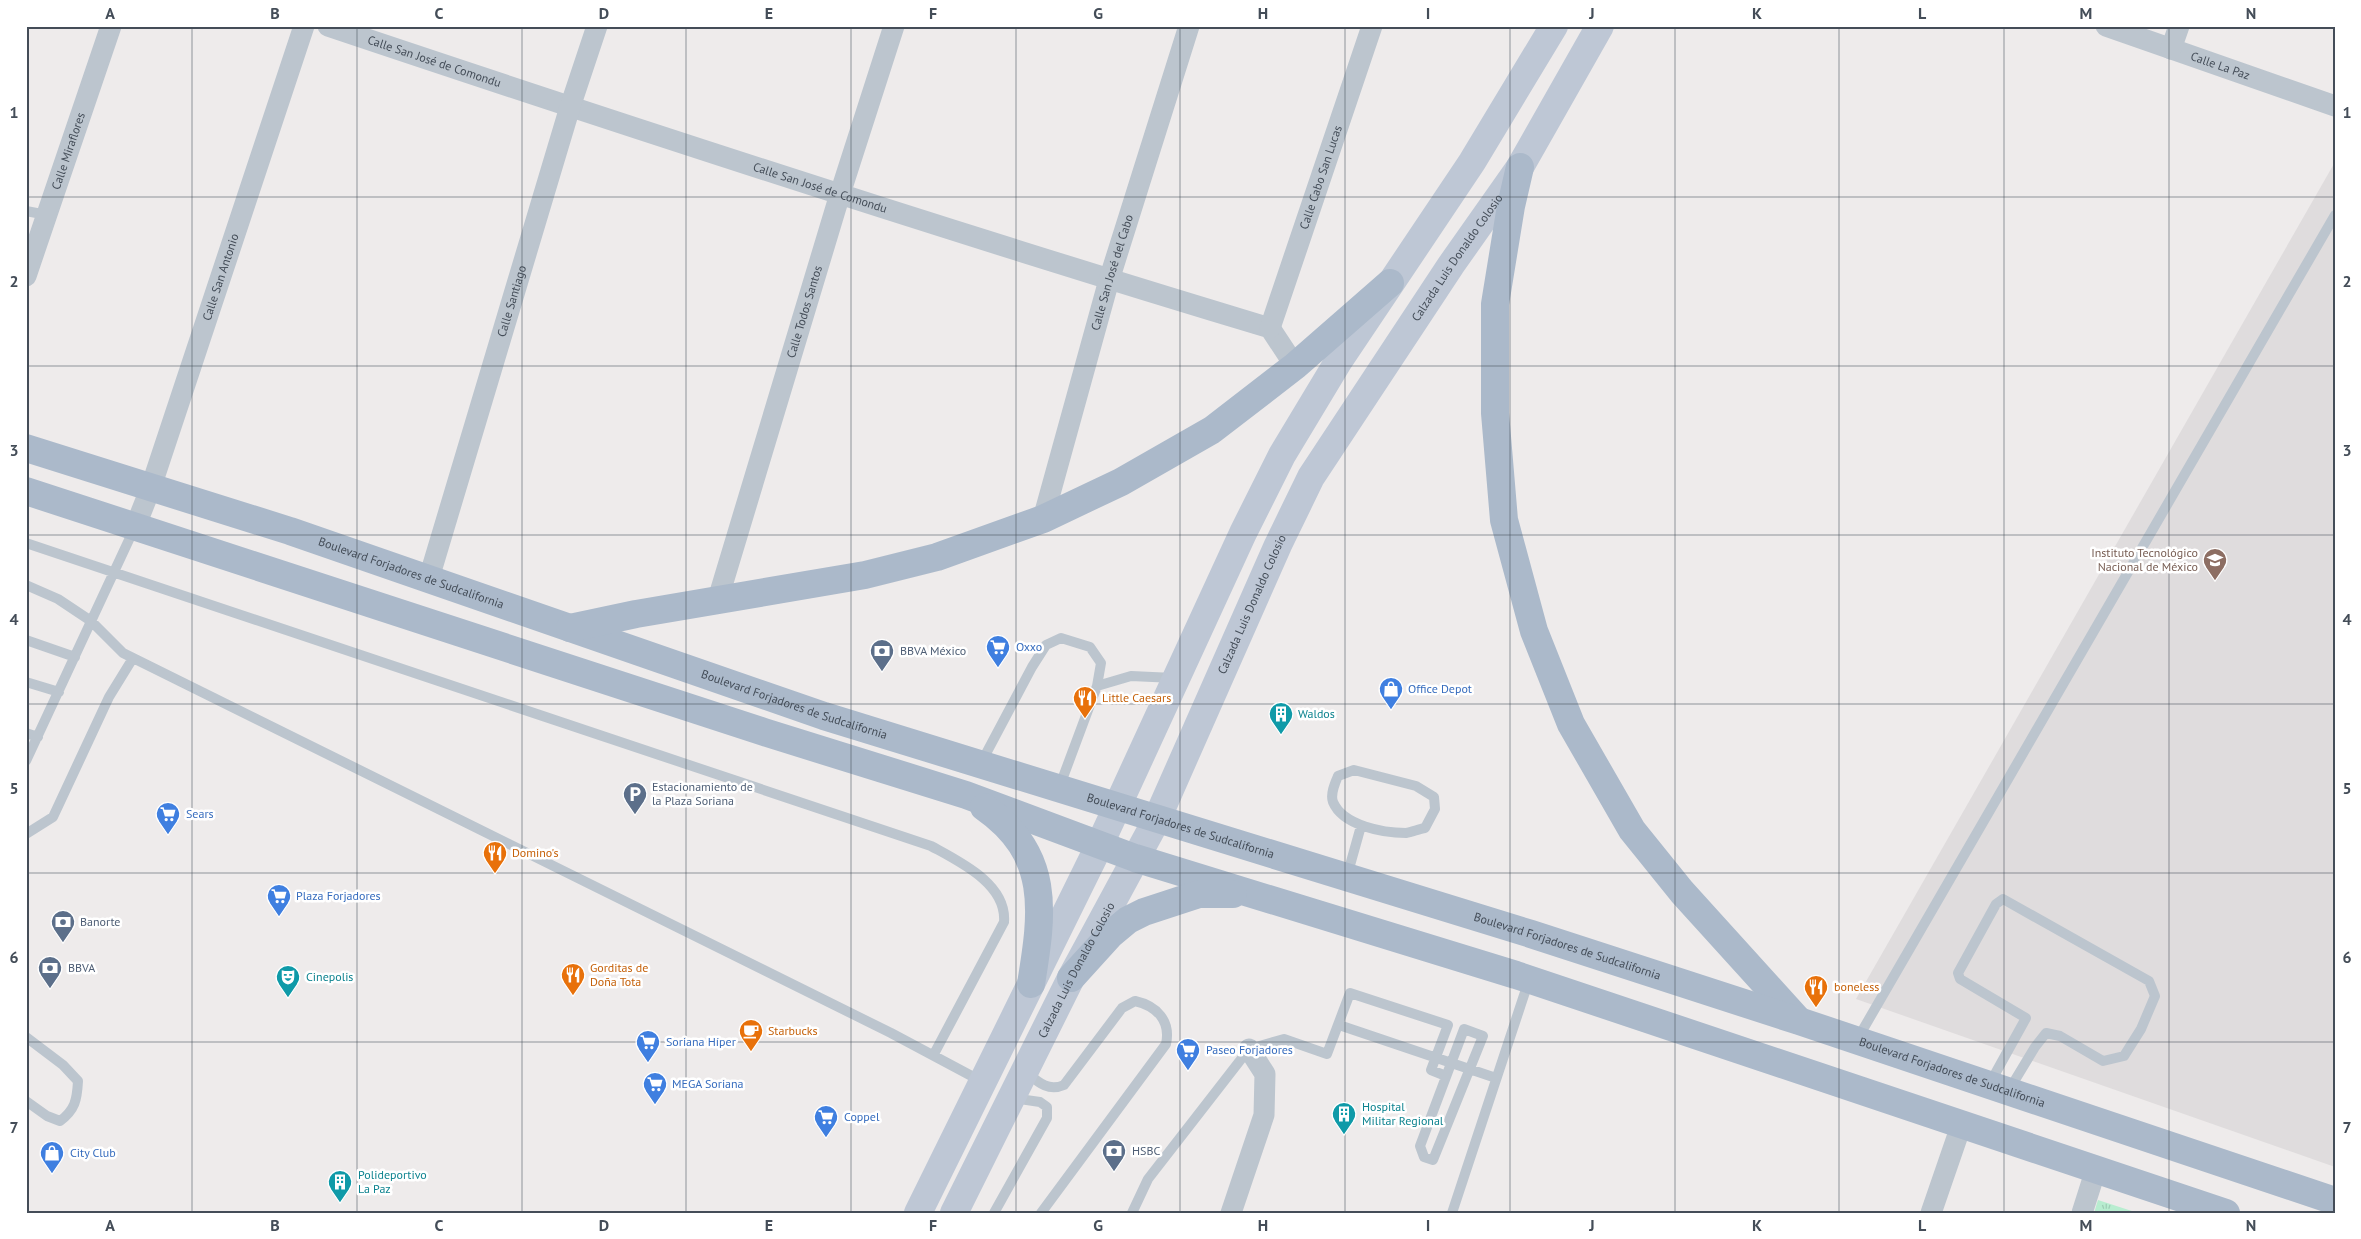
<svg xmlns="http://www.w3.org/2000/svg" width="2361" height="1239" font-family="'PT Sans',sans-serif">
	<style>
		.education { fill: #dfdcdd }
		.park { fill: url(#park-tufts) }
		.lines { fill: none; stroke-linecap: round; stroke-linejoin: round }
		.service { stroke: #bcc5ce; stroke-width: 10 }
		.minor { stroke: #bcc5ce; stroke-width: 21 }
		.secondary { stroke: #bec7d5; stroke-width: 28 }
		.primary { stroke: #abb9ca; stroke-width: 28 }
		.grid { fill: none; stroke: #444d58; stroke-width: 1; stroke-opacity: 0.55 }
		.labels { text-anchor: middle; stroke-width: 5; stroke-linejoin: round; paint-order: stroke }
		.street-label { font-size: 12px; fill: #444d58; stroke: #fff }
		.education-label { font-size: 12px; fill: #785e54; stroke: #fff; text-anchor: end }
		.shop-label { font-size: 12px; fill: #366cbe; stroke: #fff; text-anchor: start }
		.service-label { font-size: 12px; fill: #4e5e75; stroke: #fff; text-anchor: start }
		.food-label { font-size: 12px; fill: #c56008; stroke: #fff; text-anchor: start }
		.culture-label { font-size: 12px; fill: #0d838f; stroke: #fff; text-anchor: start }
		.neatline { fill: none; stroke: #444d58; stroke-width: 2 }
		.grid-label { font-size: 16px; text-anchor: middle; font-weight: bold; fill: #444d58 }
	</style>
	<defs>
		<pattern id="park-tufts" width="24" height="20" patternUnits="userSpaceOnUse" patternTransform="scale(1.25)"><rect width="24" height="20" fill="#b8edd0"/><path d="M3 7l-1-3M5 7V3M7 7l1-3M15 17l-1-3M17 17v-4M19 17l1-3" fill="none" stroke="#9fcdb5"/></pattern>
	</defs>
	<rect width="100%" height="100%" fill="#eeebeb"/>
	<!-- education -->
	<path class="education" d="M2335,162v1005l-479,-168z"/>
	<!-- park -->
	<path class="park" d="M2098,1200l40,13h-44z"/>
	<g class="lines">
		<!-- service -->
		<path class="service" d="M26,211l21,4
			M26,543l905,303c29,16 76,38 73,76l-70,132
			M26,585l32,14 33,22 32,32 768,380 90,48
			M26,640l49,17
			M26,682l33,10
			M1097,686l34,-10 43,2
			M26,733l12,4
			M26,761l108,-232
			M981,763l51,-96 14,-22 15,-7 29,9 11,16 -4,23 -38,102
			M1354,770l62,16 18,11 1,12 -10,19c-6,1 -13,4 -19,5 -22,0 -63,-7 -73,-31 -3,-8 2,-19 5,-26z
			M26,834l27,-17 56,-120 24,-39
			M1347,876l14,-50
			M1339,1025l157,53
			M1464,1029l19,7 -50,124 -9,-3 -4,-11z
			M26,1037l37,28 15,16c-1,19 -3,29 -18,40l-13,-5 -21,-15
			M1858,1038l477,-823
			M1026,1072c12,10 22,20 38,13l58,-77 13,-7c22,5 36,20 31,43l-125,169
			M1990,1083l36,-65 -66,-39 -2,-6 38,-69 7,-5 146,82 6,15 -14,33 -17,27 -21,5 -43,-25 -14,-3 -11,14 -26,43
			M994,1213l53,-95v-11l-7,-5 -28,-4
			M1132,1213l16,-34 101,-130 35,-10 43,15 23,-61 98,32 -17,45 15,6
			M1452,1213l77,-233"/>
		<!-- minor -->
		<g class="minor">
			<path id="s1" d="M328,26c313,105 626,207 942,302l25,38"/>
			<path id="s2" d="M2106,26l229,80"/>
			<path d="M2171,49l8,-23"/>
			<path id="s3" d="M26,276l85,-250"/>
			<path id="s4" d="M1270,328l102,-302"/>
			<path id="s5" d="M1043,519l66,-239 80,-254"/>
			<path id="s6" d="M136,525l15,-38 153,-461"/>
			<path id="s7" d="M429,578l141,-471 27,-81"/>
			<path id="s8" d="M718,599l122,-405 54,-168"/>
			<path d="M1231,1213l33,-98 1,-41 -16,-25"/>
			<path d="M1931,1213l31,-90"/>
			<path d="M2082,1213l14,-44"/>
		</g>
		<!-- secondary -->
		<g class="secondary">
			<path d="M918,1213l182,-369 143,-311 39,-78 56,-93 134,-200 82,-136"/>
			<path id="s9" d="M954,1213l117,-235 86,-159 121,-274 33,-68 140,-212 69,-98 80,-141"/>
		</g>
		<!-- primary -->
		<g class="primary">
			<path d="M1520,167l-9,39 -16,98v109l9,107 30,111 37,93 61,106 50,62 116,128"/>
			<path id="s10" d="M26,448l264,83 534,185 707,218 268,87 536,180"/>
			<path d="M26,491l738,241 202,63 169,63 381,117 710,238"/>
			<path d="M570,628l66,-14 229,-39 72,-18 106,-38 78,-37 91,-52 83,-64 95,-83"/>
			<path d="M984,807c67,47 59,104 47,177"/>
			<path d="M1071,978l39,-43 18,-15 16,-8 55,-18h34"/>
		</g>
	</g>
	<!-- grid -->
	<path class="grid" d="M192,26v1187M357,26v1187M522,26v1187M686,26v1187M851,26v1187M1016,26v1187M1180,26v1187M1345,26v1187M1510,26v1187M1675,26v1187M1839,26v1187M2004,26v1187M2169,26v1187M26,197h2309M26,366h2309M26,535h2309M26,704h2309M26,873h2309M26,1042h2309"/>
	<!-- icons -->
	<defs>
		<g id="university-pin" transform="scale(1.25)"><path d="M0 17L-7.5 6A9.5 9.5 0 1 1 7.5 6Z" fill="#8d6e63" stroke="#fff"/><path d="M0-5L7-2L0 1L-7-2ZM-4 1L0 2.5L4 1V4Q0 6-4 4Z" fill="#fff"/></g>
		<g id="supermarket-pin" transform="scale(1.25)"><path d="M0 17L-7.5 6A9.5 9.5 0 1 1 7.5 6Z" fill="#3f7fe0" stroke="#fff"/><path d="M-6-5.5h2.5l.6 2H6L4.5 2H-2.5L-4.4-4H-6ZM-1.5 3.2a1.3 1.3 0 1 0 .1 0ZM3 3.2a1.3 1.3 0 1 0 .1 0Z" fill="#fff"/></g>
		<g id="bank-pin" transform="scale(1.25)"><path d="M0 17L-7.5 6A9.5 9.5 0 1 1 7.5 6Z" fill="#5c6f8a" stroke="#fff"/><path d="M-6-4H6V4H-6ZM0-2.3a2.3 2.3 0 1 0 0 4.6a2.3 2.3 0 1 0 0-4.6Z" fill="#fff"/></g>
		<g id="shop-pin" transform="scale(1.25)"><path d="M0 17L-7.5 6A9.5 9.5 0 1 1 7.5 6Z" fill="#3f7fe0" stroke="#fff"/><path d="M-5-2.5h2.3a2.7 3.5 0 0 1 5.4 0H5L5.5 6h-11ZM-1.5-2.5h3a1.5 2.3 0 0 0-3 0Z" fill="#fff"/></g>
		<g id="restaurant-pin" transform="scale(1.25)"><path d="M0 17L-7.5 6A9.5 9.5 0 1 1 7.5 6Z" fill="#e8710a" stroke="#fff"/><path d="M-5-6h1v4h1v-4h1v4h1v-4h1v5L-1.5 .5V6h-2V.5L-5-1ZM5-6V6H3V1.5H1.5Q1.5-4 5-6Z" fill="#fff"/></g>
		<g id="building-pin" transform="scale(1.25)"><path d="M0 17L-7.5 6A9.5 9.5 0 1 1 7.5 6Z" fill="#0f9aa8" stroke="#fff"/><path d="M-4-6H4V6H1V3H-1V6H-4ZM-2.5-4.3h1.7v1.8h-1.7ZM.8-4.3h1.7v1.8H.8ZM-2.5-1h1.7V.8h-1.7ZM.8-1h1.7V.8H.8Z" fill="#fff"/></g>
		<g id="parking-pin" transform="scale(1.25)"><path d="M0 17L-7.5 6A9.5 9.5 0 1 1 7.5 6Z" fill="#5c6f8a" stroke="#fff"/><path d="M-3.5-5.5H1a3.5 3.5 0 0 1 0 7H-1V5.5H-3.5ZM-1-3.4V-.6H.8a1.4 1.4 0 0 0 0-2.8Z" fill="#fff"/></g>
		<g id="theatre-pin" transform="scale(1.25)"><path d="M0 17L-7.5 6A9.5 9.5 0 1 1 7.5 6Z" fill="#0f9aa8" stroke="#fff"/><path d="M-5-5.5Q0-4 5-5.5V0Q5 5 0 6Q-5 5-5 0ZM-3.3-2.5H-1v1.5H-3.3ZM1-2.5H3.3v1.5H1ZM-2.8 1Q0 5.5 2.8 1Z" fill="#fff"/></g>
		<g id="cafe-pin" transform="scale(1.25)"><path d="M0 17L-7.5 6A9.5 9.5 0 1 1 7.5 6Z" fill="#e8710a" stroke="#fff"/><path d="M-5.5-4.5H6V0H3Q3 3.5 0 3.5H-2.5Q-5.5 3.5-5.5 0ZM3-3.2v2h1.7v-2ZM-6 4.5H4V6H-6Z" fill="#fff"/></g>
	</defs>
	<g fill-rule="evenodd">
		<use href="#university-pin" x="2215" y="560"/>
		<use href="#supermarket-pin" x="998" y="647"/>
		<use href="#bank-pin" x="882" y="651"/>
		<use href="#shop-pin" x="1391" y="689"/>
		<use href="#restaurant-pin" x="1085" y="698"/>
		<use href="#building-pin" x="1281" y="714"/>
		<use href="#parking-pin" x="635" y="794"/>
		<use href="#supermarket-pin" x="168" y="814"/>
		<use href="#restaurant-pin" x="495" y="853"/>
		<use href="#supermarket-pin" x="279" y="896"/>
		<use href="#bank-pin" x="63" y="922"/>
		<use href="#bank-pin" x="50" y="968"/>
		<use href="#restaurant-pin" x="573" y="975"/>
		<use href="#theatre-pin" x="288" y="977"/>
		<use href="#restaurant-pin" x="1816" y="987"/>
		<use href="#cafe-pin" x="751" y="1031"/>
		<use href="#supermarket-pin" x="648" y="1042"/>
		<use href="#supermarket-pin" x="1188" y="1050"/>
		<use href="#supermarket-pin" x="655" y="1084"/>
		<use href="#building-pin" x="1344" y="1114"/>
		<use href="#supermarket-pin" x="826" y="1117"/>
		<use href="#bank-pin" x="1114" y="1151"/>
		<use href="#shop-pin" x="52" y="1153"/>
		<use href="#building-pin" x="340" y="1182"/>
	</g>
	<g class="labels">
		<!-- street labels -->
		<g class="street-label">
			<text dy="4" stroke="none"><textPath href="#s1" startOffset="112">Calle San José de Comondu</textPath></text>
			<text dy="4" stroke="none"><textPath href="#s2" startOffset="121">Calle La Paz</textPath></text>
			<text dy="4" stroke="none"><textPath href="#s3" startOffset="132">Calle Miraflores</textPath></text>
			<text dy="4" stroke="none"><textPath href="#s4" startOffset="159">Calle Cabo San Lucas</textPath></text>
			<text dy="4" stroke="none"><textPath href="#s1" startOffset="518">Calle San José de Comondu</textPath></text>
			<text dy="4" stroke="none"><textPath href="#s9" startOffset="1082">Calzada Luis Donaldo Colosio</textPath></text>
			<text dy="4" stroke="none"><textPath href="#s5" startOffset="256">Calle San José del Cabo</textPath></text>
			<text dy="4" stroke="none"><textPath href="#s6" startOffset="262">Calle San Antonio</textPath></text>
			<text dy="4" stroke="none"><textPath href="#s7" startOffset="289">Calle Santiago</textPath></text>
			<text dy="4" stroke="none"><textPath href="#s8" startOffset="300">Calle Todos Santos</textPath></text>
			<text dy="4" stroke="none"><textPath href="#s10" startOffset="405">Boulevard Forjadores de Sudcalifornia</textPath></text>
			<text dy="4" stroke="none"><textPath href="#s9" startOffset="678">Calzada Luis Donaldo Colosio</textPath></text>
			<text dy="4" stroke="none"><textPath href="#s10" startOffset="810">Boulevard Forjadores de Sudcalifornia</textPath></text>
			<text dy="4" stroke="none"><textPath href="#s10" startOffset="1215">Boulevard Forjadores de Sudcalifornia</textPath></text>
			<text dy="4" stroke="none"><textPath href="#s10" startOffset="1620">Boulevard Forjadores de Sudcalifornia</textPath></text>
			<text dy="4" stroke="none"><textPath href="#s9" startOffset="272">Calzada Luis Donaldo Colosio</textPath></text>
			<text dy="4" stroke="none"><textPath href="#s10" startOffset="2025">Boulevard Forjadores de Sudcalifornia</textPath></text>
		</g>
		<!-- education labels -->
		<g class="education-label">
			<text x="2198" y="557">Instituto Tecnológico<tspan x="2198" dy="14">Nacional de México</tspan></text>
		</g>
		<!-- shop labels -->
		<g class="shop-label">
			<text x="1016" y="651">Oxxo</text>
			<text x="1408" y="693">Office Depot</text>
			<text x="186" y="818">Sears</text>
			<text x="296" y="900">Plaza Forjadores</text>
			<text x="666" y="1046">Soriana Híper</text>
			<text x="1206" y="1054">Paseo Forjadores</text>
			<text x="672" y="1088">MEGA Soriana</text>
			<text x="844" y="1121">Coppel</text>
			<text x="70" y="1157">City Club</text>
		</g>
		<!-- service labels -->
		<g class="service-label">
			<text x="900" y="655">BBVA México</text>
			<text x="652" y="791">Estacionamiento de<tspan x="652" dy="14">la Plaza Soriana</tspan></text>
			<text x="80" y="926">Banorte</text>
			<text x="68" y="972">BBVA</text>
			<text x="1132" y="1155">HSBC</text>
		</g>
		<!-- food labels -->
		<g class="food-label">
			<text x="1102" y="702">Little Caesars</text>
			<text x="512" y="857">Domino's</text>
			<text x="590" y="972">Gorditas de<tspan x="590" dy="14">Doña Tota</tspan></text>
			<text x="1834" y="991">boneless</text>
			<text x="768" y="1035">Starbucks</text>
		</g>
		<!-- culture labels -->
		<g class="culture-label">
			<text x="1298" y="718">Waldos</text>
			<text x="306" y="981">Cinepolis</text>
			<text x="1362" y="1111">Hospital<tspan x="1362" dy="14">Militar Regional</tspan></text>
			<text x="358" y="1179">Polideportivo<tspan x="358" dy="14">La Paz</tspan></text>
		</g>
	</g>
	<!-- border -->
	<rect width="2361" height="1239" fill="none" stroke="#ffffff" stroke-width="55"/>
	<rect x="28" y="28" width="2306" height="1184" class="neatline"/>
	<g class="grid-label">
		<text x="110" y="19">A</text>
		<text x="275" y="19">B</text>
		<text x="439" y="19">C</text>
		<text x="604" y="19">D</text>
		<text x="769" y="19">E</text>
		<text x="933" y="19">F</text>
		<text x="1098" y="19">G</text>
		<text x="1263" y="19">H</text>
		<text x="1428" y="19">I</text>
		<text x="1592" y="19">J</text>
		<text x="1757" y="19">K</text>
		<text x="1922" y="19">L</text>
		<text x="2086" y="19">M</text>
		<text x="2251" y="19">N</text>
		<text x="14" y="118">1</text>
		<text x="2347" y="118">1</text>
		<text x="14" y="287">2</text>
		<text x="2347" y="287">2</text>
		<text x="14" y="456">3</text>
		<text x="2347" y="456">3</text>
		<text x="14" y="625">4</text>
		<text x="2347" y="625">4</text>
		<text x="14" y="794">5</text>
		<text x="2347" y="794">5</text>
		<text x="14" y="963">6</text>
		<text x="2347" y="963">6</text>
		<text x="14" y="1133">7</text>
		<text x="2347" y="1133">7</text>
		<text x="110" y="1231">A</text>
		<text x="275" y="1231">B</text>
		<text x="439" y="1231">C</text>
		<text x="604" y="1231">D</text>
		<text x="769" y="1231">E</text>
		<text x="933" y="1231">F</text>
		<text x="1098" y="1231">G</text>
		<text x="1263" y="1231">H</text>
		<text x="1428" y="1231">I</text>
		<text x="1592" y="1231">J</text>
		<text x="1757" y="1231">K</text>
		<text x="1922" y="1231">L</text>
		<text x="2086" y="1231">M</text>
		<text x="2251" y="1231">N</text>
	</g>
</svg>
